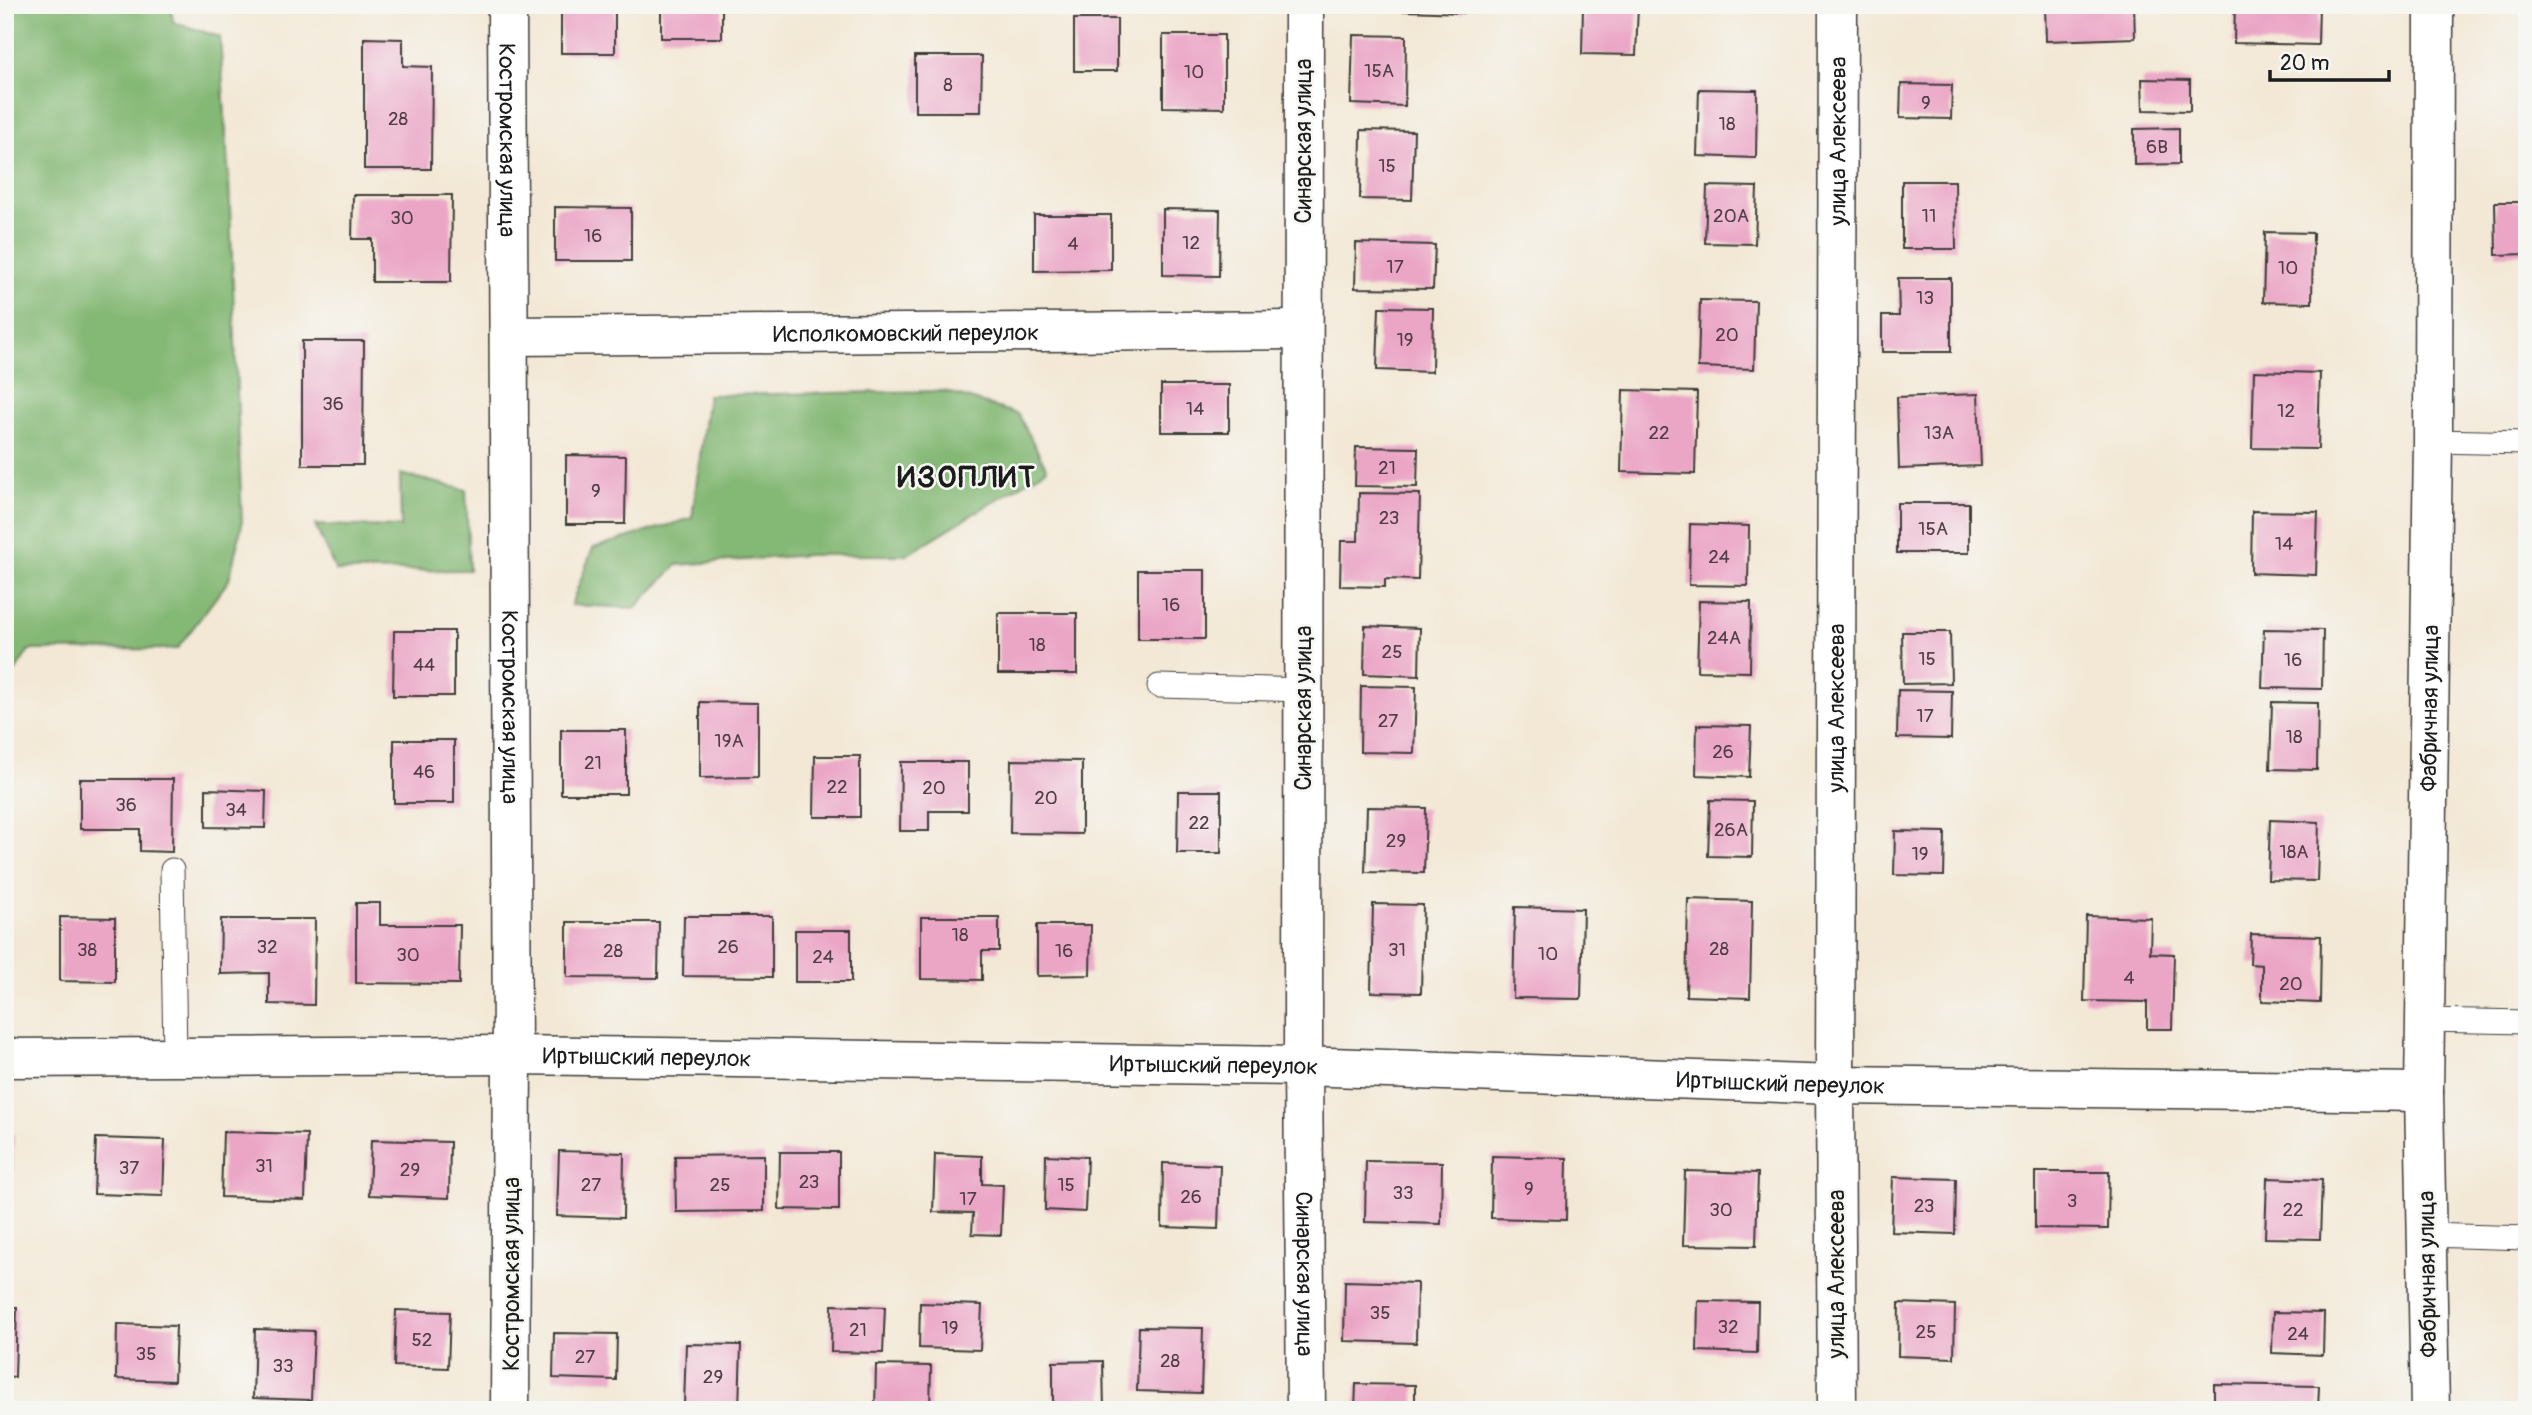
<svg xmlns="http://www.w3.org/2000/svg" width="2532" height="1415" font-family="Pangolin,sans-serif">
	<style>
		.forest { fill: #84b874; stroke: #506a48; stroke-width: 2 }
		.building { fill: #eba6c6 }
		.lines { fill: none; stroke-linecap: round; stroke-linejoin: round }
		.service-casing { stroke: #3c3b38; stroke-width: 25 }
		.minor-casing { stroke: #3c3b38; stroke-width: 41 }
		.tertiary-casing { stroke: #3c3b38; stroke-width: 41 }
		.service { stroke: #fff; stroke-width: 23 }
		.minor { stroke: #fff; stroke-width: 38 }
		.tertiary { stroke: #fff; stroke-width: 38 }
		.labels { text-anchor: middle; stroke-width: 5; stroke-linejoin: round; paint-order: stroke }
		.number-label { font-size: 19px; fill: #503e46 }
		.street-label { font-size: 23px; fill: #1c1c1c; stroke: #f6f6f2 }
		.district-label { font-size: 30px; font-weight: bold; letter-spacing: 2px; fill: #1c1c1c; stroke: #f6f6f2 }
	</style>
	<rect width="100%" height="100%" fill="#f6f6f2"/>
	<filter id="ink" filterUnits="userSpaceOnUse"><feTurbulence type="fractalNoise" baseFrequency=".0143" numOctaves="2"/><feDisplacementMap in="SourceGraphic" scale="14" xChannelSelector="R" yChannelSelector="G"/><feConvolveMatrix kernelMatrix="1 2 1 2 8 2 1 2 1" color-interpolation-filters="sRGB"/></filter>
	<filter id="wash" filterUnits="userSpaceOnUse"><feTurbulence type="fractalNoise" baseFrequency=".00686" numOctaves="4" result="noise"/><feDisplacementMap in="SourceGraphic" scale="28" xChannelSelector="R" yChannelSelector="G"/><feGaussianBlur stdDeviation="1.57" result="paint"/><feColorMatrix in="noise" values="0 0 0 0 0 0 0 0 0 0 0 0 0 0 0 0 0 1.4 0 .05"/><feComposite in="paint" operator="in"/></filter>
	<g filter="url(#wash)">
		<rect width="100%" height="100%" fill="#f3e8d5"/>
		<!-- forest -->
		<path class="forest" d="M5,5h166l2,17 47,15 9,144 13,343 -13,56 -52,69 -148,1 -24,37z
			M944,391l74,23 29,55 -141,86h-98l-131,10 -42,43 -64,-3 22,-57 99,-30 16,-123z
			M400,474l66,16 3,80 -133,1 -21,-46 86,2z"/>
		<g id="blocks">
			<!-- building -->
			<path class="building" d="M561,5h54v48h-54z
				M661,5h61v33h-61z
				M1377,5h86v8l-86,-3z
				M1583,5h55l-2,50 -54,-1z
				M2045,5h89l1,33 -89,3z
				M2235,5h84l-1,40 -84,-2z
				M1074,19h43v52h-43z
				M1163,35h61v73l-61,-1z
				M1353,35l53,1 -1,70 -54,-2z
				M364,38l39,1v27l29,1 -1,102h-67z
				M915,56h67l-1,56h-66z
				M2142,79l48,1v31l-47,-1z
				M1901,84l51,1 -1,34 -51,-1z
				M1699,89l58,1 -1,68 -59,-2z
				M2179,128v36l-45,1v-36z
				M1361,130l53,1 -2,69 -52,-1z
				M1902,181h53l1,68h-54z
				M1707,186l50,1 -2,57 -50,-1z
				M353,195h99l-1,87h-79v-43h-20z
				M2495,202h32v52l-31,1z
				M555,207l76,1v53h-76z
				M1163,209l57,1 -1,66 -56,-1z
				M1034,215h77v55l-77,1z
				M2265,232l48,1 -1,70 -49,-1z
				M1356,243l79,2 -2,44 -78,-1z
				M1898,278h53v74h-69v-36h17z
				M1700,300l56,1 -2,68 -56,-2z
				M1379,307l54,1 -1,64 -55,-2z
				M302,341h62l-1,124h-61z
				M2254,371l66,2 -2,76 -66,-1z
				M1161,385h68v47h-68z
				M1623,390l74,2 -2,82 -74,-2z
				M1978,394l3,72 -82,3 -2,-72z
				M1356,447l62,1 -1,39 -62,-1z
				M566,455l60,1 -1,68h-59z
				M1359,493l61,1 -2,86 -33,-1v8l-45,-1 1,-45h17z
				M1897,503h72v50h-72z
				M2252,511l66,1 -2,63 -65,-2z
				M1690,524l59,2 -1,60 -59,-1z
				M1138,570h67v69h-67z
				M1699,601l52,1 -1,70 -53,-1z
				M998,613h79v61h-79z
				M1365,626l55,2 -1,48 -55,-2z
				M2264,629l59,1 -1,59 -60,-1z
				M394,631h60v65h-61z
				M1902,632h48l1,51 -48,1z
				M1361,686l55,1 -2,66 -54,-1z
				M1898,690l54,1 -1,48 -54,-1z
				M700,702l58,1v74l-58,1z
				M2272,702l46,1 -1,67 -47,-1z
				M1697,725l54,1 -2,51 -53,-2z
				M561,730h65v64h-65z
				M394,740h60v63h-60z
				M815,756h45v61h-46z
				M1011,760l71,1v73l-72,-1z
				M901,762h67v49h-39v20h-29z
				M80,779h93l-1,73 -32,-1v-22h-60z
				M206,789l60,2 -1,37 -59,-1z
				M1178,791h43v62h-44z
				M1710,800l43,1 -1,56 -44,-1z
				M1367,807l59,1 -2,65 -59,-1z
				M2270,820l49,2 -2,59 -49,-1z
				M1895,831l50,1 -1,44 -50,-1z
				M1688,899l64,2 -2,97 -64,-2z
				M356,903h24v22h80l-1,59 -103,-1z
				M1373,904l50,1 -2,88 -50,-1z
				M1515,907l68,2 -2,90 -68,-1z
				M684,916h88v61l-89,-1z
				M2086,916l65,2 -1,35 24,1 -2,75h-25v-27l-63,-1z
				M60,917l55,1v64l-55,-1z
				M921,917h78v34h-17v29l-61,-1z
				M221,919h94l-1,86 -45,-1v-31l-49,1z
				M567,922h92l-1,56 -91,-1z
				M1037,925h54l-1,50 -53,1z
				M795,930h56v52h-56z
				M2251,934l70,2 -1,67 -58,-2v-36l-12,-1z
				M223,1132l84,2 -2,66 -84,-3z
				M5,1134h9l-2,77h-7z
				M96,1138l69,2 -2,56 -69,-2z
				M371,1140l79,2 -1,56 -80,-3z
				M559,1151l65,2 -1,65 -66,-2z
				M780,1152h59v58l-60,-1z
				M935,1154l47,2v28l21,1 -2,50 -29,-1 1,-21 -40,-1z
				M764,1155v56l-88,1 -1,-56z
				M1046,1155l41,2 -2,55 -40,-2z
				M1492,1156l75,2 -1,62 -75,-2z
				M1366,1161l76,1 -1,62 -76,-2z
				M1163,1163l57,2 -2,64 -56,-2z
				M1685,1171l73,2 -2,73 -73,-1z
				M2035,1172h74l-1,57 -73,-1z
				M1893,1177l63,2 -1,55 -64,-2z
				M2267,1178l55,2 -2,59 -55,-1z
				M1345,1281l72,2 -1,60 -72,-2z
				M1698,1301l60,1 -1,51 -60,-2z
				M920,1303l62,2 -2,45 -61,-2z
				M1899,1303l56,2 -1,53 -56,-2z
				M832,1305l53,2 -2,46 -52,-1z
				M5,1307h12l-2,70 -10,-1z
				M396,1310l54,2 -2,56 -54,-2z
				M2273,1312l51,1 -1,42 -51,-2z
				M117,1324l59,2 -2,55 -58,-2z
				M1139,1327l64,1 -2,65 -64,-2z
				M255,1329l59,2 -3,69 -58,-2z
				M554,1333l63,1 -1,46 -63,-2z
				M686,1344l55,1 -2,63 -55,-2z
				M1103,1361l1,49h-51v-48z
				M876,1365l55,1 -1,44h-55z
				M1356,1384l59,1v25h-60z
				M2214,1384l105,2 -1,24h-104z"/>
		</g>
	</g>
	<g filter="url(#ink)">
		<use href="#blocks" fill-opacity="0" stroke="#3c3b38" stroke-width="2"/>
		<g class="lines">
			<!-- service casing -->
			<g class="service-casing">
				<path id="service" d="M2433,441l94,2
					M1159,686l144,4
					M172,870l3,187
					M2424,1020l103,2
					M2427,1235l100,3"/>
			</g>
			<!-- minor casing -->
			<g class="minor-casing">
				<g id="minor">
					<path id="s1" d="M507,5l5,1050 -2,355"/>
					<path id="s2" d="M1304,5l-1,1061 3,344"/>
					<path id="s3" d="M509,336l794,-6"/>
					<path id="s4" d="M1837,1410l-2,-325 3,-1080"/>
				</g>
			</g>
			<!-- tertiary casing -->
			<g class="tertiary-casing">
				<g id="tertiary">
					<path id="s5" d="M5,1058l507,-3 791,11 532,19 589,7"/>
					<path id="s6" d="M2430,1410l-6,-318 9,-651 1,-436"/>
				</g>
			</g>
			<!-- service -->
			<use href="#service" class="service"/>
			<!-- minor -->
			<use href="#minor" class="minor"/>
			<!-- tertiary -->
			<use href="#tertiary" class="tertiary"/>
		</g>
	</g>
	<g class="labels">
		<!-- number labels -->
		<g class="number-label">
			<text x="1379" y="77">15А</text>
			<text x="1194" y="78">10</text>
			<text x="948" y="91">8</text>
			<text x="1926" y="109">9</text>
			<text x="398" y="125">28</text>
			<text x="1727" y="130">18</text>
			<text x="2157" y="153">6В</text>
			<text x="1387" y="172">15</text>
			<text x="1731" y="222">20А</text>
			<text x="1929" y="222">11</text>
			<text x="402" y="224">30</text>
			<text x="593" y="242">16</text>
			<text x="1191" y="249">12</text>
			<text x="1073" y="250">4</text>
			<text x="1395" y="273">17</text>
			<text x="2288" y="274">10</text>
			<text x="1925" y="304">13</text>
			<text x="1727" y="341">20</text>
			<text x="1405" y="346">19</text>
			<text x="333" y="410">36</text>
			<text x="1195" y="415">14</text>
			<text x="2286" y="417">12</text>
			<text x="1659" y="439">22</text>
			<text x="1939" y="439">13А</text>
			<text x="1387" y="474">21</text>
			<text x="596" y="497">9</text>
			<text x="1389" y="524">23</text>
			<text x="1933" y="535">15А</text>
			<text x="2284" y="550">14</text>
			<text x="1719" y="563">24</text>
			<text x="1171" y="611">16</text>
			<text x="1724" y="644">24А</text>
			<text x="1037" y="651">18</text>
			<text x="1392" y="658">25</text>
			<text x="1927" y="665">15</text>
			<text x="2293" y="666">16</text>
			<text x="424" y="671">44</text>
			<text x="1925" y="722">17</text>
			<text x="1388" y="727">27</text>
			<text x="2294" y="743">18</text>
			<text x="729" y="747">19А</text>
			<text x="1723" y="758">26</text>
			<text x="593" y="769">21</text>
			<text x="424" y="778">46</text>
			<text x="837" y="793">22</text>
			<text x="934" y="794">20</text>
			<text x="1046" y="804">20</text>
			<text x="126" y="811">36</text>
			<text x="236" y="816">34</text>
			<text x="1199" y="829">22</text>
			<text x="1731" y="836">26А</text>
			<text x="1396" y="847">29</text>
			<text x="2294" y="858">18А</text>
			<text x="1920" y="860">19</text>
			<text x="960" y="941">18</text>
			<text x="267" y="953">32</text>
			<text x="728" y="953">26</text>
			<text x="1719" y="955">28</text>
			<text x="87" y="956">38</text>
			<text x="1397" y="956">31</text>
			<text x="613" y="957">28</text>
			<text x="1064" y="957">16</text>
			<text x="1548" y="960">10</text>
			<text x="408" y="961">30</text>
			<text x="823" y="963">24</text>
			<text x="2129" y="984">4</text>
			<text x="2291" y="990">20</text>
			<text x="264" y="1172">31</text>
			<text x="129" y="1174">37</text>
			<text x="410" y="1176">29</text>
			<text x="809" y="1188">23</text>
			<text x="591" y="1191">27</text>
			<text x="720" y="1191">25</text>
			<text x="1066" y="1191">15</text>
			<text x="1529" y="1195">9</text>
			<text x="1403" y="1199">33</text>
			<text x="1191" y="1203">26</text>
			<text x="968" y="1205">17</text>
			<text x="2072" y="1207">3</text>
			<text x="1924" y="1212">23</text>
			<text x="1721" y="1216">30</text>
			<text x="2293" y="1216">22</text>
			<text x="1380" y="1319">35</text>
			<text x="1728" y="1333">32</text>
			<text x="950" y="1334">19</text>
			<text x="858" y="1336">21</text>
			<text x="1926" y="1338">25</text>
			<text x="2298" y="1340">24</text>
			<text x="422" y="1346">52</text>
			<text x="146" y="1360">35</text>
			<text x="585" y="1363">27</text>
			<text x="1170" y="1367">28</text>
			<text x="283" y="1372">33</text>
			<text x="713" y="1383">29</text>
		</g>
		<!-- street labels -->
		<g class="street-label">
			<text dy="8" stroke="none"><textPath href="#s1" startOffset="135">Костромская улица</textPath></text>
			<text transform="translate(1303 141) rotate(-90)" y="8">Синарская улица</text>
			<text dy="8" stroke="none"><textPath href="#s4" startOffset="1269">улица Алексеева</textPath></text>
			<text dy="8" stroke="none"><textPath href="#s3" startOffset="397">Исполкомовский переулок</textPath></text>
			<text dy="8" stroke="none"><textPath href="#s1" startOffset="702">Костромская улица</textPath></text>
			<text transform="translate(1303 708) rotate(-90)" y="8">Синарская улица</text>
			<text dy="8" stroke="none"><textPath href="#s4" startOffset="702">улица Алексеева</textPath></text>
			<text dy="8" stroke="none"><textPath href="#s6" startOffset="702">Фабричная улица</textPath></text>
			<text dy="8" stroke="none"><textPath href="#s5" startOffset="642">Иртышский переулок</textPath></text>
			<text dy="8" stroke="none"><textPath href="#s5" startOffset="1209">Иртышский переулок</textPath></text>
			<text dy="8" stroke="none"><textPath href="#s5" startOffset="1776">Иртышский переулок</textPath></text>
			<text transform="translate(511 1274) rotate(-90)" y="8">Костромская улица</text>
			<text dy="8" stroke="none"><textPath href="#s2" startOffset="1269">Синарская улица</textPath></text>
			<text transform="translate(1836 1274) rotate(-90)" y="8">улица Алексеева</text>
			<text transform="translate(2427 1274) rotate(-91)" y="8">Фабричная улица</text>
		</g>
		<!-- district labels -->
		<g class="district-label">
			<text x="967" y="487">ИЗОПЛИТ</text>
		</g>
	</g>
	<!-- margin -->
	<rect width="2532" height="1415" fill="none" stroke="#f6f6f2" stroke-width="28"/>
	<!-- scale -->
	<path d="M2270 70v10h119v-10" fill="none" stroke="#1c1c1c" stroke-width="3.5"/>
	<text x="2280" y="70" font-size="21" fill="#1c1c1c" stroke="#f6f6f2" stroke-width="5" paint-order="stroke">20 m</text>
</svg>
